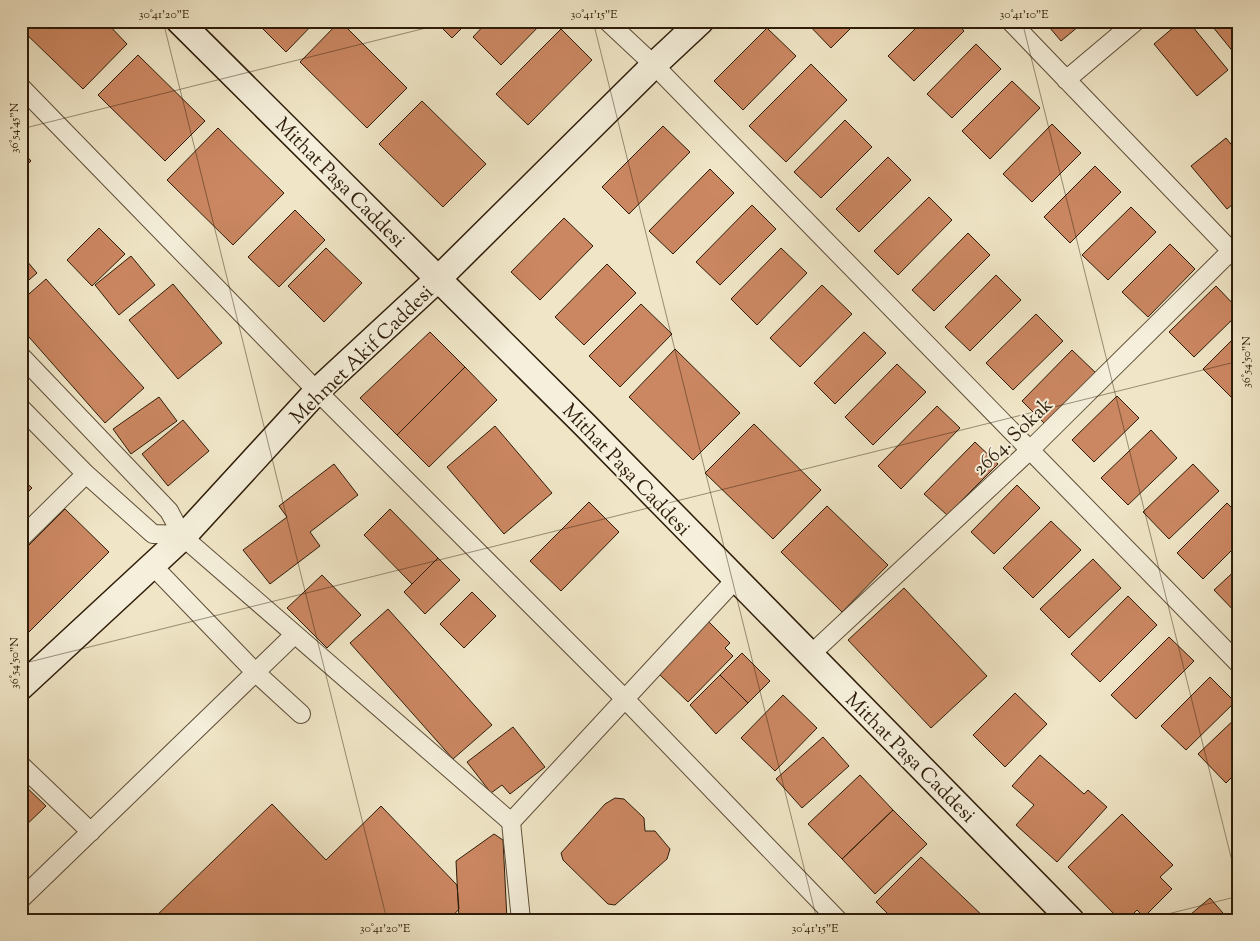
<svg xmlns="http://www.w3.org/2000/svg" width="1260" height="941" font-family="'Sorts Mill Goudy',serif">
	<style>
		.building { fill: #cb8762; stroke: #2d1c08 }
		.lines { fill: none; stroke-linecap: round; stroke-linejoin: round }
		.street-casing { stroke: #5e4e38; stroke-width: 20 }
		.secondary-casing { stroke: #2d1c08; stroke-width: 28 }
		.street { stroke: #f5efdb; stroke-width: 18 }
		.secondary { stroke: #f5efdb; stroke-width: 25 }
		.ticks { fill: none; stroke: #2d1c08; stroke-width: 1; stroke-opacity: 0.45 }
		.labels { text-anchor: middle; stroke-width: 4; stroke-linejoin: round; paint-order: stroke }
		.street-label { font-size: 20px; fill: #2d1c08; stroke: #f5efdb }
		.neatline { fill: none; stroke: #2d1c08; stroke-width: 2 }
		.ticks-label { font-size: 12px; text-anchor: middle; fill: #2d1c08 }
	</style>
	<rect width="100%" height="100%" fill="#f0e6c7"/>
	<filter id="stains"><feTurbulence type="fractalNoise" baseFrequency=".004" numOctaves="4"/><feColorMatrix values="0 0 0 0 .2 0 0 0 0 .09 0 0 0 0 .02 0 0 0 .5 -.17"/></filter>
	<radialGradient id="worn" r=".72"><stop offset=".6" stop-color="#630" stop-opacity="0"/><stop offset="1" stop-color="#630" stop-opacity=".3"/></radialGradient>
	<!-- building -->
	<path class="building" d="M21,21h84l22,23 -44,45 -62,-60z
		M255,21h61l-30,31z
		M340,21l67,67 -40,40 -67,-66z
		M435,21h34l-17,17z
		M488,21h56l-43,44 -28,-28z
		M805,21h53l-27,27z
		M923,21h32l9,10 -50,50 -26,-25z
		M1044,21h41l-24,20z
		M1181,21h7l40,49 -31,26 -43,-52z
		M1208,21h31v38z
		M767,28l29,28 -53,54 -29,-29z
		M561,29l31,31 -64,65 -32,-31z
		M976,44l25,25 -49,49 -25,-24z
		M138,55l67,66 -40,40 -67,-66z
		M811,64l36,36 -61,62 -37,-36z
		M1012,81l28,27 -50,51 -28,-28z
		M422,101l64,63 -43,43 -64,-63z
		M845,120l27,27 -51,51 -27,-26z
		M1052,124l29,29 -49,49 -29,-28z
		M663,126l27,26 -61,62 -27,-27z
		M218,128l66,65 -51,52 -66,-65z
		M1226,138l13,16v45l-12,10 -36,-43z
		M21,150l10,11 -10,9z
		M888,157l23,23 -52,52 -23,-23z
		M1095,166l26,26 -51,51 -26,-26z
		M710,169l24,24 -61,61 -24,-23z
		M929,197l23,23 -54,55 -24,-24z
		M752,205l24,24 -56,56 -24,-23z
		M1131,207l25,25 -48,48 -26,-25z
		M295,210l30,30 -46,47 -31,-30z
		M564,218l29,28 -53,54 -29,-28z
		M99,228l26,26 -33,32 -25,-26z
		M968,233l22,22 -56,56 -22,-21z
		M1170,244l25,25 -47,48 -26,-25z
		M326,248l36,35 -38,39 -36,-36z
		M781,248l26,25 -50,52 -26,-26z
		M21,254l16,19 -16,14z
		M131,256l24,29 -36,30 -24,-30z
		M607,264l29,29 -52,52 -29,-28z
		M996,275l25,25 -51,51 -25,-24z
		M46,279l98,109 -39,35 -84,-95v-27z
		M173,284l49,59 -44,36 -49,-59z
		M822,285l30,29 -52,53 -30,-29z
		M1216,286l23,24v3l-45,44 -25,-25z
		M641,304l31,30 -52,53 -31,-31z
		M1036,314l27,27 -50,49 -27,-27z
		M430,332l35,35 -68,68 -37,-37z
		M864,332l22,21 -51,51 -21,-21z
		M1239,333v56l-8,8 -28,-28z
		M675,349l65,64 -47,47 -64,-63z
		M1072,350l26,25 -51,51 -25,-25z
		M897,364l29,28 -53,53 -28,-28z
		M465,367l32,33 -68,67 -32,-32z
		M1117,396l22,22 -45,44 -22,-22z
		M159,397l18,24 -46,33 -18,-25z
		M937,406l23,22 -59,61 -23,-23z
		M183,420l26,31 -41,35 -26,-32z
		M754,424l67,66 -48,49 -68,-66z
		M495,426l57,67 -48,41 -57,-67z
		M1151,430l26,28 -49,47 -27,-27z
		M975,442l23,22 -51,51 -23,-21z
		M334,464l24,31 -48,37 10,14 -50,38 -27,-34 44,-33 -8,-11z
		M1193,464l26,27 -50,48 -26,-27z
		M21,478l11,10 -11,11z
		M1017,485l23,23 -46,46 -23,-22z
		M589,502l30,30 -58,59 -31,-30z
		M1227,503l12,12v28l-36,36 -26,-26z
		M827,506l61,59 -46,47 -61,-60z
		M65,509l44,43 -88,88v-87z
		M390,509l48,49 -26,26 -48,-49z
		M1051,521l30,29 -48,48 -30,-30z
		M438,558l22,22 -35,34 -21,-22z
		M1093,559l28,29 -52,50 -29,-29z
		M1239,567v49l-25,-26z
		M322,575l39,40 -34,33 -40,-40z
		M904,588l83,88 -56,52 -83,-88z
		M472,592l24,24 -32,32 -24,-24z
		M1128,596l29,29 -57,57 -29,-28z
		M388,609l104,116 -39,34 -103,-116z
		M708,621l22,22 -5,5 8,8 -45,46 -30,-29z
		M1169,637l25,24 -58,58 -25,-24z
		M742,653l28,28 -22,22 -28,-28z
		M720,675l28,28 -32,31 -26,-29z
		M1210,677l25,25 -49,48 -25,-24z
		M1015,693l32,31 -42,43 -32,-32z
		M783,695l34,33 -42,43 -34,-33z
		M1239,715v55l-13,13 -28,-29z
		M513,727l32,40 -35,27 -8,-9 -11,8 -24,-31z
		M823,737l26,29 -47,42 -26,-29z
		M1040,755l44,39 4,-4 19,17 -50,55 -41,-37 18,-20 -22,-19z
		M860,775l33,35 -51,49 -34,-35z
		M21,782l25,24 -25,24z
		M615,798l9,1 20,19 1,13h10l15,18 -3,10 -52,46 -7,-1 -45,-44 -2,-7 44,-49z
		M272,804l54,56 55,-54 76,79 2,24 -10,11h-297z
		M893,810l34,34 -52,50 -33,-35z
		M1122,814l51,51 -13,12 12,12 -28,28 -7,-7 -10,10h-7l-52,-53z
		M494,834l9,6 4,80h-48l-3,-59z
		M921,857l66,63h-93l-18,-18z
		M1210,898l19,22h-45z
		M751,914l6,6h-20l2,-3z"/>
	<g class="lines">
		<!-- street casing -->
		<g class="street-casing">
			<path id="street" d="M607,21l47,44 585,599
				M1010,21l229,238
				M1066,80l70,-59
				M21,87l296,304 307,307 214,222
				M21,356l148,155 14,26 328,285 10,98
				M21,408l65,66 67,60 28,1
				M21,538l65,-64
				M152,565l103,107 46,42
				M810,655l220,-205 209,-207
				M21,765l70,67
				M511,822l224,-242
				M21,899l273,-264"/>
		</g>
		<!-- secondary casing -->
		<g class="secondary-casing">
			<path id="secondary" d="M179,21l406,404 486,495
				M21,687l162,-150 134,-146 121,-112 216,-214 47,-44"/>
		</g>
		<!-- street -->
		<use href="#street" class="street"/>
		<!-- secondary -->
		<use href="#secondary" class="secondary"/>
	</g>
	<!-- ticks -->
	<path class="ticks" d="M163,21l224,899M593,21l224,899M1022,21l217,868M21,129l433,-108M21,664l1218,-303M1144,920l95,-24"/>
	<g class="labels">
		<!-- street labels -->
		<g class="street-label">
			<text transform="translate(341 182) rotate(45)" y="7">Mithat Paşa Caddesi</text>
			<text transform="translate(361 354) rotate(-44)" y="7">Mehmet Akif Caddesi</text>
			<text transform="translate(1012 436) rotate(-44)" y="7">2664. Sokak</text>
			<text transform="translate(627 469) rotate(46)" y="7">Mithat Paşa Caddesi</text>
			<text transform="translate(911 757) rotate(45)" y="7">Mithat Paşa Caddesi</text>
		</g>
	</g>
	<!-- margin -->
	<rect width="1260" height="941" fill="none" stroke="#f0e6c7" stroke-width="55"/>
	<rect x="28" y="28" width="1204" height="886" class="neatline"/>
	<g class="ticks-label">
		<text x="164" y="18">30°41'20"E</text>
		<text x="594" y="18">30°41'15"E</text>
		<text x="1024" y="18">30°41'10"E</text>
		<text transform="translate(14 128) rotate(-90)" y="4">36°54'45"N</text>
		<text transform="translate(1246 362) rotate(-90)" y="4">36°54'50"N</text>
		<text transform="translate(14 663) rotate(-90)" y="4">36°54'50"N</text>
		<text x="385" y="932">30°41'20"E</text>
		<text x="815" y="932">30°41'15"E</text>
	</g>
	<rect width="100%" height="100%" filter="url(#stains)"/>
	<rect width="100%" height="100%" fill="url(#worn)"/>
</svg>
